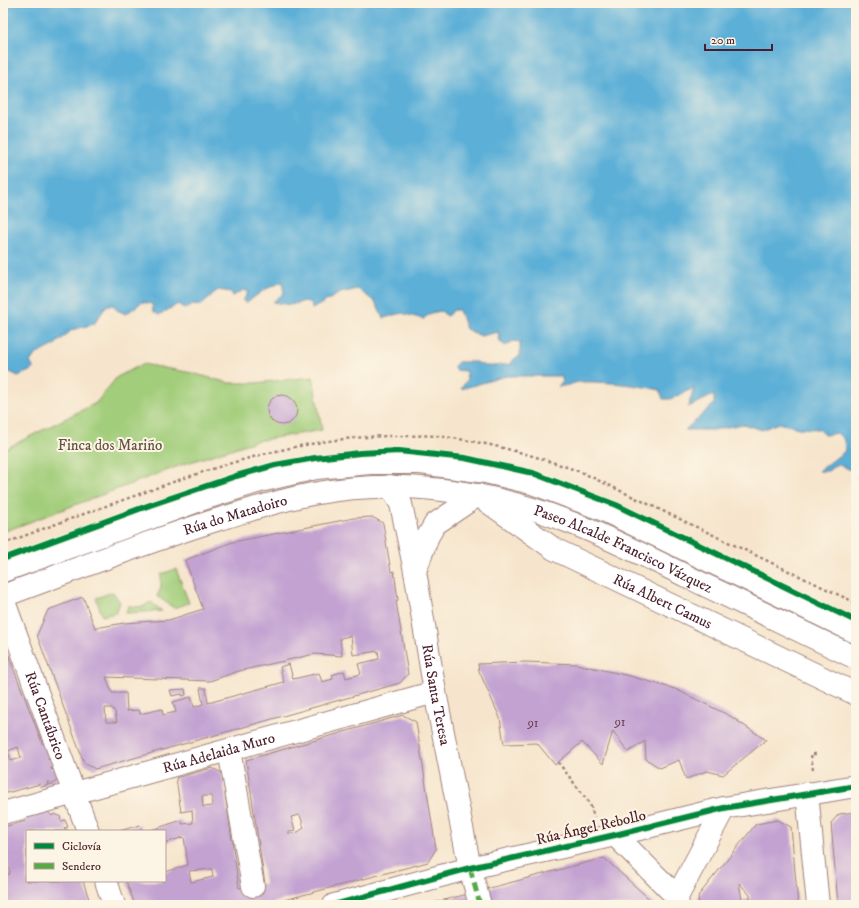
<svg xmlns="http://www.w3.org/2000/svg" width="859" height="908" font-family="'IM FELL DW Pica',serif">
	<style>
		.green { fill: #a2cd7a; stroke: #767652 }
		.water { fill: #5bafd7; stroke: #526781 }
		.building { fill: #c3a2d2; fill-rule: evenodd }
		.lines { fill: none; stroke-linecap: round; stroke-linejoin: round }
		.street-casing { stroke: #a0827c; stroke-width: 24 }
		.secondary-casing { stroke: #a0827c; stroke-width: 24 }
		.path { stroke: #a0827c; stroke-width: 2.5; stroke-dasharray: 3 3; stroke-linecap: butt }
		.street { stroke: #fff; stroke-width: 22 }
		.secondary { stroke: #fff; stroke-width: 22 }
		.quiet { stroke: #57aa44; stroke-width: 5; stroke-dasharray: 10 5; stroke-linecap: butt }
		.cycleway-casing { stroke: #fcf5e5; stroke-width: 8 }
		.cycleway { stroke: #00873e; stroke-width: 6 }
		.labels { text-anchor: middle; stroke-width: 4; stroke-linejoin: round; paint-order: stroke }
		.number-label { font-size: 13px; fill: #684055 }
		.park-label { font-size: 15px; fill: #645343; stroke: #fcf5e5 }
		.street-label { font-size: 15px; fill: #4a1f2b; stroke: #fcf5e5 }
	</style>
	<rect width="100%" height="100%" fill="#fcf5e5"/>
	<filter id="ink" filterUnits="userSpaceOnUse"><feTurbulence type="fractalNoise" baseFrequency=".025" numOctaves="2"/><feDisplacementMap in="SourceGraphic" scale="8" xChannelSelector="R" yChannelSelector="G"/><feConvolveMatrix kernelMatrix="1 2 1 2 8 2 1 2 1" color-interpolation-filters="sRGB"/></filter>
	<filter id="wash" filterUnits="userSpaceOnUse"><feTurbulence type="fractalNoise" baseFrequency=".012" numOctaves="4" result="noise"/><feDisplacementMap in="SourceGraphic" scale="16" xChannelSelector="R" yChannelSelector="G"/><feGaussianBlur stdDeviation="0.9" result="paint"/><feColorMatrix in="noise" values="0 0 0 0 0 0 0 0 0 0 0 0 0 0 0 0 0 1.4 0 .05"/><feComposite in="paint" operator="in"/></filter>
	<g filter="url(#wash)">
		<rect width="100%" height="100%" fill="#f6e5cc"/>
		<!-- green -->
		<path class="green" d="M143,364l49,9 37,10h26l58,-6 9,53 -66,11 -72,23 -181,68v-82l93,-47 21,-26z
			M176,569l13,34 -15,5 -17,-12 4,-8v-14z
			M113,592l7,10 -4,11 -14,3 -6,-18z
			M151,602l11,9 -36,2 2,-7 14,1z"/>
		<!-- water -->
		<path class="water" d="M3,3h853v469l-19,-8 -9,7h-9l26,-20 -1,-11 -7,-7 -12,2 -6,-6 -20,-1 -21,-5 -16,7 -19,-6 -30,6h-28l29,-26v-9l-26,12 6,-19 -24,11h-7l-3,-9c-21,-5 -59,-9 -81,-8 -7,1 -13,5 -21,4l5,-4 -2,-6h-55l-45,13 6,-9 -1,-9 -10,-1 -3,-3 5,-5h18l9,4h8l18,-2 3,-5 6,-3v-14l-7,-1 -7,5 -6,-4 -2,-10 -17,4 -15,-7 -7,-19h-5l-7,6 -6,-5 -10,2 -8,6 -21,-6 -18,5 -9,-16 -17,-13 -18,4 -28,16 -1,-6 -6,-2 -15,4 -17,-3 11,-9 -2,-11 -18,8 -18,13 -3,-2 5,-9 -5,-2 -10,6 -2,-4 -13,-2 -16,15 -7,-1 -10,5 -7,-5 -19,11 -6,-4 -1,-7 -10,-2 -16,12 -9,-4 -4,-5h-6l-13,19 -22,6 -19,16 -18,9 -5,7 4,7 -16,7 -12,-6 -3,2z"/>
		<g id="blocks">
			<!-- building -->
			<path class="building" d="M267 410a15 15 0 1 1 30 0a15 15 0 1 1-30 0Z
				M372,517l11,6 8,49 3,-1 4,29 -2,1 12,73 -8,9 -305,86 -11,-6 -47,-128 11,-25 35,-13 12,31 29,-5 45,-3 34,-11 -18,-49 48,-18 121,-24zM351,636l2,19 25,-4 1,8 -21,5 3,10 -15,4 -2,-7 -12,4 1,4 -11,3 -3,-9 -26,6 -4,-15 -9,3 4,15 -76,21 -2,-15h-6l3,16 -9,3 -3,-10 -18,5 3,10 -13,3 -1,-6 -22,5 -1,-4 -12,1 -1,-18h-14l-6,-16 104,4 29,-10 76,-17 27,2 -2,-18zM105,708h7l3,4 2,10h-11z
				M3,641l38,99 1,4 3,-1 6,14 -3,1v2l3,-1 3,8 -3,1 1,2 3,-2 3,8 -3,7 -5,2v-3h-3l1,3 -7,2 -1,-3 -37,10v-45l4,-1 -4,-9zM18,747l3,11 -10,3 -3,-10z
				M525,662l51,2 54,12 45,13 55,27 36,24 -43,35 -16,-4 -21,8 -7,-19 -19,8 -14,-9 -1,-18 -17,11 -15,-21 -10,33 -21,-22 -27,23 -18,-22 -33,1 -4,-26 -21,-47 -1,-7z
				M185,689l1,6 -4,1v-2l-10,2 -2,-6z
				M403,715l13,7 20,127 -8,13 -163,43h-130l-9,-24h39v-9l23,-7 -4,-28 -19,6v-12h-17l34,-11v4l11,-1 -1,-13 -11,2 -5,-34 36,-10 10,5 17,115 26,-4 -19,-124zM202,796h10v10l-9,1zM300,815l4,13 -6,4 -9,2v-3l6,-1 -4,-13zM212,869l1,8 -22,5 -2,-11z
				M48,812l4,4 2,-2 7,3 -1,3 2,1 3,-1 3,7 -4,1 5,3h-42v50h56l8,24h-88v-30l7,-1 -2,-10 -5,1v-38l22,-6v-3z
				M856,812v93h-18l-7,-82 8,-9z
				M778,820l13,7 7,78h-99l-1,-9 58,-72zM739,883l11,12v4l-8,1z
				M140,825l2,6h-23z
				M604,858l52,47h-164l-6,-16z
				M468,894l3,11h-43v-1z"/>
		</g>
	</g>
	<g filter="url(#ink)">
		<use href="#blocks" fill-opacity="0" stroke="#a0827c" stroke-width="1"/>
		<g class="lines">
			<!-- street casing -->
			<g class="street-casing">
				<g id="street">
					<path id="s1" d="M390,486l11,18 14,67 20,121 35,176 10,37"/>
					<path id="s2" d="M415,571l13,-35 7,-12 43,-29 76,54 302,145"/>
					<path id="s3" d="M3,599l85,232"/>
					<path d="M229,750l24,136"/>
					<path d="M807,793l11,112"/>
					<path id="s4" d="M3,813l432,-121"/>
					<path d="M615,835l62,62"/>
					<path d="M106,881l8,24"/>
					<path d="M334,905l136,-37 145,-33 109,-27 132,-22"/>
					<path d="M678,905l-1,-8 47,-89"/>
				</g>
			</g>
			<!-- secondary casing -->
			<g class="secondary-casing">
				<g id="secondary">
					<path d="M3,571l203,-73 54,-17 56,-13 54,-5h51l65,9 46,11 72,27 252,122"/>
					<path id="s5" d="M3,596c74,-27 148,-56 223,-79 31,-9 61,-19 92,-24 79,-15 172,-2 246,27 43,16 83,37 124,57 56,27 112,54 168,81"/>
				</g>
			</g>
			<!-- path -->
			<path class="path" d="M3,544c44,-17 89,-33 134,-49 85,-31 172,-60 264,-59 12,0 24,-1 36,0 51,6 98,19 146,37l273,130
				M558,762l32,42 4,13
				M813,770l-2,-16h6"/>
			<!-- street -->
			<use href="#street" class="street"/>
			<!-- secondary -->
			<use href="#secondary" class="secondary"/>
			<!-- quiet -->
			<path class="quiet" d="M470,868l10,37"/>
			<!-- cycleway casing -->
			<g class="cycleway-casing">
				<path id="cycleway" d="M3,559l147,-54 86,-29 39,-11 40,-7 45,-5 39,-2 66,7 68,15 83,32 240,116
					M334,905l136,-37 145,-33 109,-27 132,-22"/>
			</g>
			<!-- cycleway -->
			<use href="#cycleway" class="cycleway"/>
		</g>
	</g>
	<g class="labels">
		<!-- number labels -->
		<g class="number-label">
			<text x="620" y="726">91</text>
			<text x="533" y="727">91</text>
		</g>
		<!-- park labels -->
		<g class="park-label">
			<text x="110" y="450">Finca dos Mariño</text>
		</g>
		<!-- street labels -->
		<g class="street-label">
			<text dy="5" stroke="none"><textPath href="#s5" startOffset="246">Rúa do Matadoiro</textPath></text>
			<text dy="5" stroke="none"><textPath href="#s5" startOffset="648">Paseo Alcalde Francisco Vázquez</textPath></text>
			<text dy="5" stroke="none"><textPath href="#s2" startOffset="317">Rúa Albert Camus</textPath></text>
			<text dy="5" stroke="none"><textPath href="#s1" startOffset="215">Rúa Santa Teresa</textPath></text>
			<text dy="5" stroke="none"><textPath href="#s3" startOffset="124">Rúa Cantábrico</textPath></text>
			<text dy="5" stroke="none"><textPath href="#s4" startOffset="224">Rúa Adelaida Muro</textPath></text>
			<text transform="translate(591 827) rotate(-13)" y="5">Rúa Ángel Rebollo</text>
		</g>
	</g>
	<!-- margin -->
	<rect width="859" height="908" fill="none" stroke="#fcf5e5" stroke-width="16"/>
	<!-- legend -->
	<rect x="26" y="830" width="140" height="52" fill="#fcf5e5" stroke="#b59f9b"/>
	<rect x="34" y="843" width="20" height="6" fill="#00873e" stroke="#b59f9b"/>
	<text x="62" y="850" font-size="12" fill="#4a1f2b">Ciclovía</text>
	<rect x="34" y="863" width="20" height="6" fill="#57aa44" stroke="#b59f9b"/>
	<text x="62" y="870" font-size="12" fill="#4a1f2b">Sendero</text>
	<!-- scale -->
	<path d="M705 44v6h67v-6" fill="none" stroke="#4a1f2b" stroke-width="2"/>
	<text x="711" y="44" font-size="12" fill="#4a1f2b" stroke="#fcf5e5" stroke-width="3" paint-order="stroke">20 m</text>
</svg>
